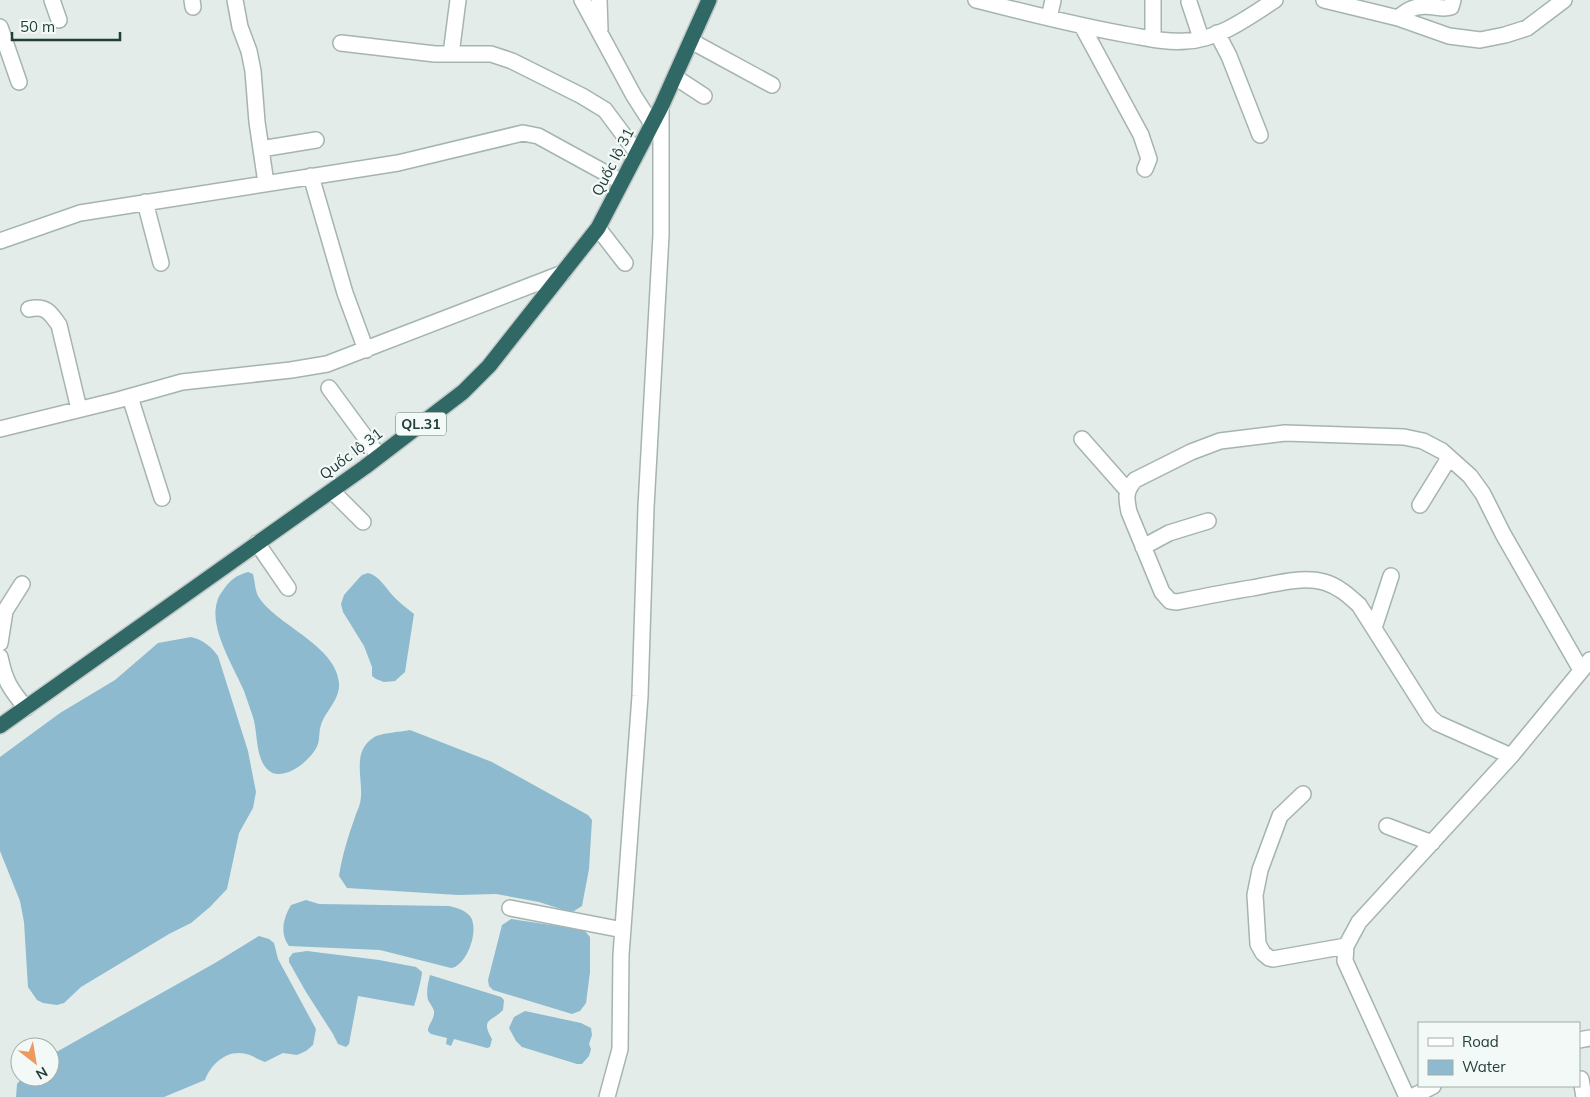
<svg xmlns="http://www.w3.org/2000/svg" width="1590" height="1097" font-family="Mulish,sans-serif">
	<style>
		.water { fill: #8dbacf }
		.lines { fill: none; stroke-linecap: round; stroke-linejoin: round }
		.minor-casing { stroke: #a6b4b1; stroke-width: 18 }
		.highway-casing { stroke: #c1c9c8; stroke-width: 18 }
		.minor { stroke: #fff; stroke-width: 15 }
		.highway { stroke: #306865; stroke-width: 15 }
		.labels { text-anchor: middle; stroke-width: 4.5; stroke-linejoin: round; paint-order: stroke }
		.shield { fill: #f3f9f7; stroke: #617573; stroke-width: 1 }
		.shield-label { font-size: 14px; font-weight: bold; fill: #233d3a }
		.street-label { font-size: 15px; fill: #233d3a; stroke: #f3f9f7 }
	</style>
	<rect width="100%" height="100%" fill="#e3ece9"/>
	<!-- water -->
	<path class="water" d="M248,572l5,2c2,8 2,19 7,25 19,27 76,47 79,84 1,17 -13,27 -18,42 -3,8 0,17 -6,25 -7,12 -33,33 -47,20 -13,-12 -10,-37 -15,-53 -3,-9 -6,-17 -9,-26 -10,-24 -37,-65 -26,-92 1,-4 4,-7 6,-10 6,-9 13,-14 24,-17z
		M368,573c12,3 19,17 27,25 6,6 13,11 19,16l-9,58 -10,9 -11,1 -8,-3 -4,-3v-9l-8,-21 -21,-34 -2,-8 3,-9 15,-17 3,-3z
		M191,637c12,3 20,9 27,19l30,95 8,41 -3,16 -14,25 -12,56 -17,18 -19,16 -22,11 -88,53 -17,16 -7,2 -14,-2 -6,-3 -9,-13 -4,-65 -4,-21 -20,-50v-94l60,-44 55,-33 43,-37z
		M410,730l82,32 96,53 4,5 -3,49 -7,37 -8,5h-7l-28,-9 -43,-8 -38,1 -111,-7 -8,-12c3,-20 9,-39 16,-59 1,-4 4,-9 5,-14 5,-21 -10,-50 13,-65 6,-5 28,-6 37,-8z
		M306,900l13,4 130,2c8,2 16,4 21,10 10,13 -3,50 -19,52l-71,-18 -91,-4c-10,-13 -5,-29 2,-41z
		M511,919l73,11 6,7v35l-4,31 -6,8 -8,3 -79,-24 -4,-4 -1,-6 14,-55z
		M259,936l10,3 5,4 4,16 38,70 -3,16 -7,6 -9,4 -14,-2 -18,9c-6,-2 -13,-7 -19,-8 -19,-5 -35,10 -41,26l-41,17h-148l1,-13 6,-7h27l1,-22 164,-92z
		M307,951l72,9 37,7 6,5c0,5 -6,29 -8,34l-56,-10 -9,48 -3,3 -8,-3 -5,-10 -27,-42 -17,-30v-4l4,-5z
		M430,975l71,22 3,3 -1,10c-11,12 -23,8 -11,29l-2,8 -3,1 -33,-9 -3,7 -5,-2 1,-6 -16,-4 -3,-3c0,-7 7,-12 6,-20 -1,-4 -4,-7 -6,-11 -2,-8 0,-17 2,-25z
		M525,1011l56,12 10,5 1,7 -3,9 2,5 -2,7 -7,8h-5l-55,-17 -6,-6 -7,-13 5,-11z"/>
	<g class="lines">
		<!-- minor casing -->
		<g class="minor-casing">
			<path id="minor" d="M52,0l7,20
				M192,0l1,7
				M235,0l5,27 9,24 4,20 4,51 9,61
				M582,0l52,96 18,28
				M599,0l1,30
				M976,0c51,13 101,26 153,35 18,3 38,8 57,6 32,-1 63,-24 89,-41
				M1153,0v39
				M1324,0l74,18 51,18 31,4 25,-5 22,-7 37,-28
				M1189,2l12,36
				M1049,18l4,-18
				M1398,18c12,-11 21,-13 37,-11 6,1 10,2 16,0l2,-7
				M1082,26l59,109 8,24 -4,10
				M0,27l19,55
				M1217,33l12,23 31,79
				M691,41l81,44
				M341,43l94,11h56l21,7 70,35 23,14 32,43
				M451,54l7,-54
				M675,77l29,19
				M261,149l55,-9
				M311,176l34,117 21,57
				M145,202l16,61
				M598,228l27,35
				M0,241l80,-28 318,-50 125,-30 15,3 84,46
				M29,309c16,-4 21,3 30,16l20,84
				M329,388l50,68
				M130,397l32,101
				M0,429l118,-29 64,-18 109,-12 36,-6 236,-91
				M1082,439l45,51
				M332,491l31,31
				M1420,505l29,-47
				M257,543l31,45
				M1143,547l26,-14 39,-12
				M1374,628l17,-52
				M0,643l5,-32 17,-27
				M0,657c5,24 10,32 26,51
				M1511,756l-74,-33 -7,-6 -71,-112c-11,-10 -21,-19 -35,-23 -22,-6 -50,2 -72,6 -25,4 -50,9 -75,14l-7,-1 -8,-9 -33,-80c-3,-14 -4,-21 6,-32l56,-28 29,-11 65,-8 119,4 19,4 19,10 28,25 13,18 20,40 78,136
				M1303,794l-23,22 -20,54 -5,25 3,49 5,9 6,5 4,1 73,-13
				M1387,826l45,17
				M510,908l113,22
				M1579,1040l11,-2
				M1581,1079l3,18
				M607,1097l13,-48 1,-94 19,-259 6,-189 15,-272v-128
				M1407,1097l-62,-136 1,-15 13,-24 152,-166 79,-96
				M1412,1097l21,-11"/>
		</g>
		<!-- highway casing -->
		<g class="highway-casing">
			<path id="highway" d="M0,726l365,-259 98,-75 26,-26 109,-138 63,-121 48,-107"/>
		</g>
		<!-- minor -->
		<use href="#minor" class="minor"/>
		<!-- highway -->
		<use href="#highway" class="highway"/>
	</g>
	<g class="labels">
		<!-- shield labels -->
		<rect class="shield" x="396" y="412.5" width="50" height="23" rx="4"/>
		<g class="shield-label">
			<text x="421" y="429">QL.31</text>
		</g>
		<!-- street labels -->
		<g class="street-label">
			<text transform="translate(613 162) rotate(-63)" y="5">Quốc lộ 31</text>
			<text transform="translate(351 454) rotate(-37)" y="5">Quốc lộ 31</text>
		</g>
	</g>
	<!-- legend -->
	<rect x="1418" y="1022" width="162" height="65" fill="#f3f9f7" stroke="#a0aeab"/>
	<rect x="1428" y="1038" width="25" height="8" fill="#ffffff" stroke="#a0aeab"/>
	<text x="1462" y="1047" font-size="15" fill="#233d3a">Road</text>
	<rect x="1428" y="1060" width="25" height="15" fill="#8dbacf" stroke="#a0aeab"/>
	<text x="1462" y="1072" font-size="15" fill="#233d3a">Water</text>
	<!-- north arrow -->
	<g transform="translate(35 1062) rotate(149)"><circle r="24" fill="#f3f9f7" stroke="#a0aeab"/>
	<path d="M0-4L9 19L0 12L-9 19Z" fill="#ec9a60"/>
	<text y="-8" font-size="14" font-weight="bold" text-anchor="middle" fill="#233d3a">N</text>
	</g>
	<!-- scale -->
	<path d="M12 32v8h108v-8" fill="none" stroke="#233d3a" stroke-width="2.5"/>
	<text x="20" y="32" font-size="15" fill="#233d3a" stroke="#f3f9f7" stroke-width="4" paint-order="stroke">50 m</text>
</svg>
